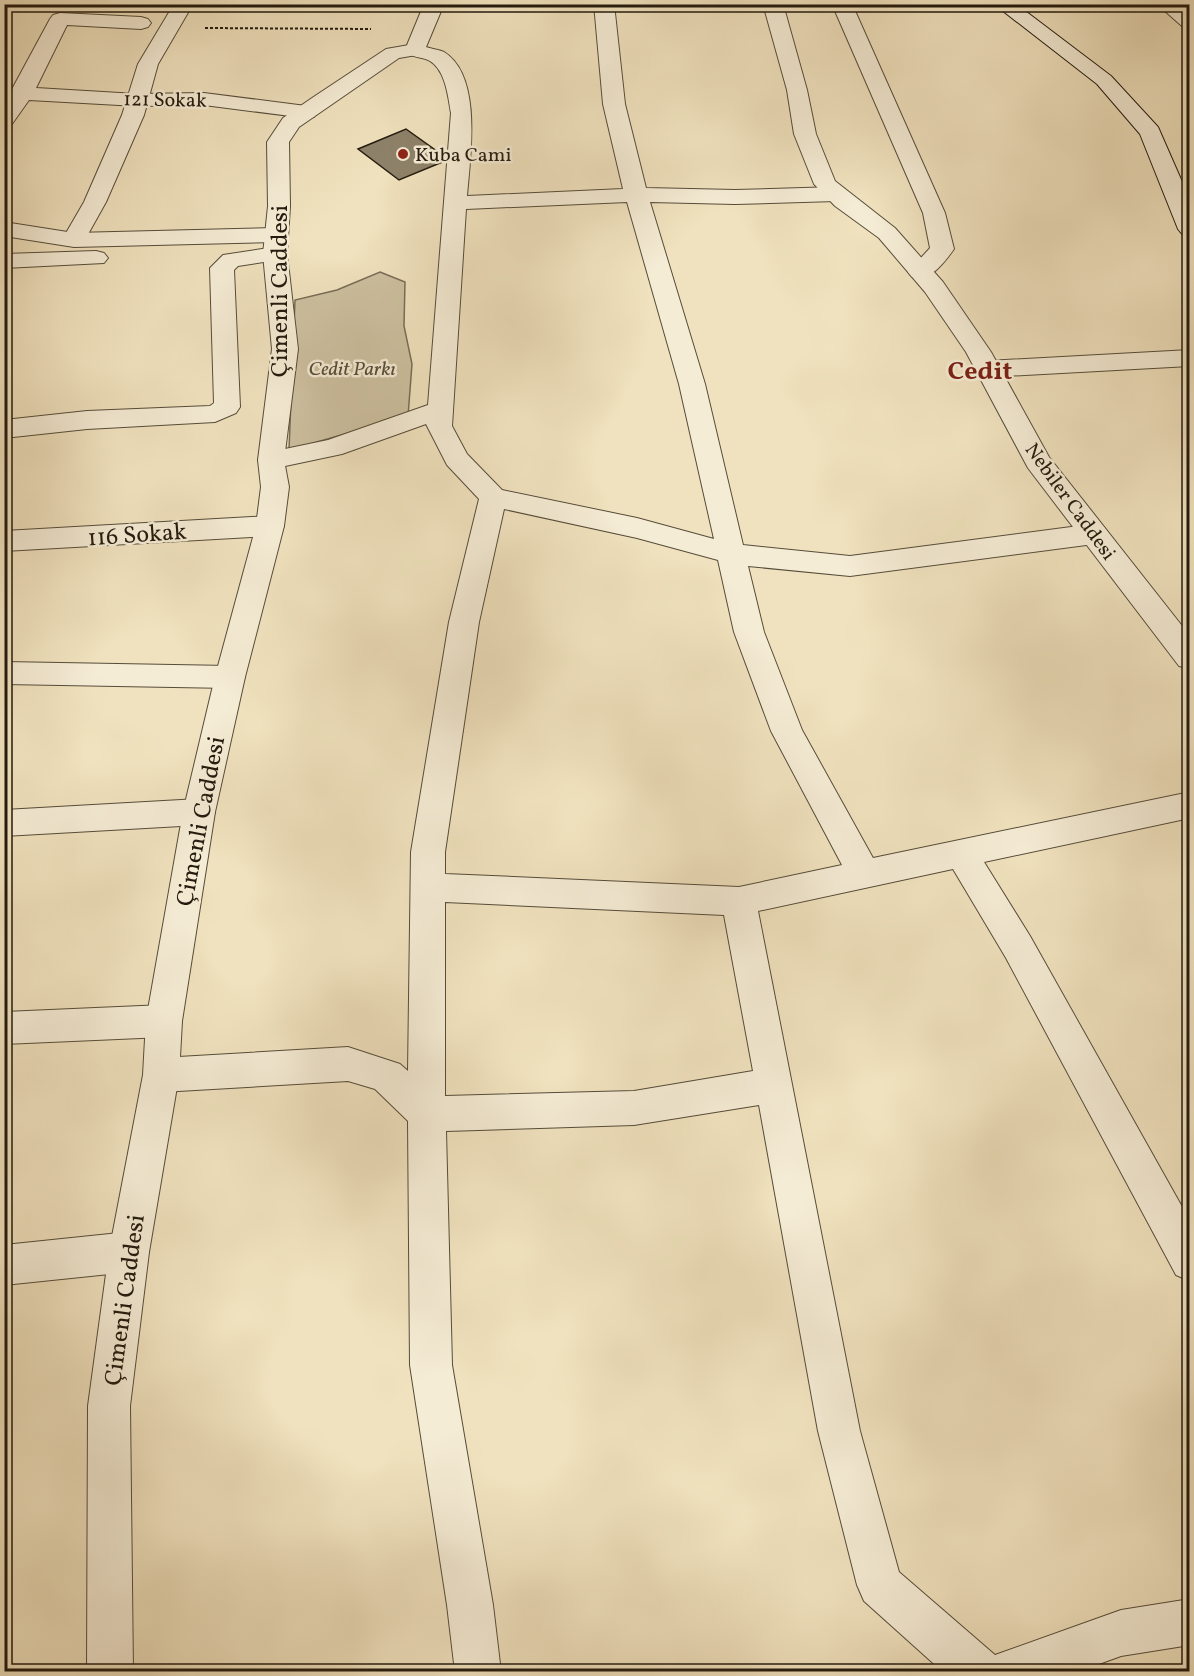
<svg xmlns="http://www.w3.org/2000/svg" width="1194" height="1676" font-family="Vollkorn,serif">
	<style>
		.green { fill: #cdc0a0; stroke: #786d57; stroke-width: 1.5 }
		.building { fill: #8e826a; stroke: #231a0e; stroke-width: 1.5 }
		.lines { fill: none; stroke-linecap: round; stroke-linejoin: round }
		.minor-casing { stroke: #564c3a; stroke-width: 2 }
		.tertiary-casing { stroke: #564c3a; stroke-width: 2 }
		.secondary-casing { stroke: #231a0e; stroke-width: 2 }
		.path { stroke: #231a0e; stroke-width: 2; stroke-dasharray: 3 2; stroke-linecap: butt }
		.minor { fill: #f5ecd5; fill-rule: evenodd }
		.tertiary { fill: #f5ecd5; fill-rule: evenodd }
		.secondary { fill: #f5ecd5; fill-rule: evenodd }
		.poi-dot { fill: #8f2418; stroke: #f5ecd5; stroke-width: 2 }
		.labels { text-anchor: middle; stroke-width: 5; stroke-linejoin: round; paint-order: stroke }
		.far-street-label { font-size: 20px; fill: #231a0e; stroke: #f5ecd5 }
		.far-poi-label { font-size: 20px; fill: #231a0e; stroke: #f5ecd5; text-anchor: start }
		.far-park-label { font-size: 20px; font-style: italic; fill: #564c3a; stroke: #f5ecd5 }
		.street-label { font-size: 24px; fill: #231a0e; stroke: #f5ecd5 }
		.far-district-label { font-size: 26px; font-weight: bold; fill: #7a1f14; stroke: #f5ecd5 }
	</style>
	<rect width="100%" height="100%" fill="#f0e2be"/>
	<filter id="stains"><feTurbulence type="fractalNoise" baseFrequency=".00333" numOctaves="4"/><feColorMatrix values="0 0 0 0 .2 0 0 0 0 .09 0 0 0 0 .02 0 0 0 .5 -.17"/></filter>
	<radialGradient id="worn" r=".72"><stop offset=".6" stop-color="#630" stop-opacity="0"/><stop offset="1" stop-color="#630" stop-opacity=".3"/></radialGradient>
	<!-- green -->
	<path class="green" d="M380,272l25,10 -1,44 8,38 -4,52 -119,34 6,-150 42,-10z"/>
	<!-- building -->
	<path class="building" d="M406,129l39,28v4l-46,19 -41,-31z"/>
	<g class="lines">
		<!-- minor casing -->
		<g class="minor-casing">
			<path id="minor" d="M424,4h20l-18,43c6,2 14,3 18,5 39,24 26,106 23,144l156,-7 -20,-85 -9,-100h20l11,100 21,84 89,2 101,-3 8,2 3,5 -3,5 -8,2 -101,3 -85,-2 55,182 38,161 107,11 244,-32 10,3 4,7 -4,7 -10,3 -244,32 -102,-10 16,66 38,98 71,128 317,-66v26l-206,44 46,74 160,285v60l-14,-6 -170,-317 -53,-89 -195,42 102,520 39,141 96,83 126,-45 69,-11v46l-69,11 -44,16h-134l-79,-71 -7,-16 -39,-154 -59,-326 -125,20 -188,6 6,234 41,240 8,67h-46l-8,-67 -37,-240 -2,-244 -33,-32 -27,-8 -187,11 -13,-5 -5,-12 5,-12 13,-5 187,-11 52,17 8,7 3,-219 38,-230 30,-123 -32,-34 -21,-41 -84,30 -71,15 -10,-3 -3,-6 3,-6 67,-14 100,-35 23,-292c-3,-16 -5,-42 -21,-52 -8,-5 -19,-2 -25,-11zM627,202l52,182 35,155 -77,-21 -135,-28 -35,-36 -15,-28 14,-217zM504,509l133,29 81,22 16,72 37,99 71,134 -103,22 -294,-13v-22l34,-230zM445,902l279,13 29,156 -119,20 -189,5z
				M832,4h20l93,209 9,36c-10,14 -24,33 -42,28l-4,-5 22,-24 -7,-35z
				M1157,4h22l11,9v16l-7,-2z
				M60,13l81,4 7,2 3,4 -3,4 -7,2 -74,-4 -31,63 101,6 67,-1 102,13 8,1 3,5 -3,5 -8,1 -102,-13 -67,1 -108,-6 -17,24 -8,1v-21l46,-85 3,-4z
				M4,222l70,11 202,-5 8,2 4,5 -4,5 -8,2 -202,5 -70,-11z
				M275,247l8,2 4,5 -4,5 -45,7 -4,4 6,137 -4,6 -21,9 -128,7 -83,9v-18l83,-9 123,-5 4,-3 -4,-135 13,-13z
				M96,251l8,2 4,5 -4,5 -100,5v-14z
				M1190,350v16l-203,11 -9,-2 -4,-6 4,-6 9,-2z
				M270,516l10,3 4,7 -4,7 -10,3 -266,15v-20z
				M4,662l226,4 11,3 4,8 -4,8 -11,3 -226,-4z
				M199,799l12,4 4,9 -4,9 -12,4 -195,11v-26z
				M164,1005l13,5 5,11 -5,11 -13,5 -160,7v-32z
				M129,1232l14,6 6,14 -6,14 -14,6 -125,13v-40z"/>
		</g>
		<!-- tertiary casing -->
		<g class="tertiary-casing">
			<path id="tertiary" d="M4,4h10l-10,7z
				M174,4h19l-35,60 -14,51 -38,87 -24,43h-16l-4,-5 22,-38 38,-87 16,-51z
				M763,4h20l24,86 9,44 19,47 60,47 48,54 48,70 58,105 141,179v33l-11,-3 -151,-198 -62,-116 -41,-60 -46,-54 -44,-32 -21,-22 -20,-50 -7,-44z
				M415,44l7,2 3,4 -3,4 -23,4 -100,69 -10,15 1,64 -3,48 11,95 -14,111 5,27 -5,39 -39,151 -30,135 -33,209 -3,54 -30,177 -19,154 3,266h-46l1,-266 21,-154 34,-177 3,-54 37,-209 32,-135 41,-151 5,-39 -3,-27 14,-111 -9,-95 5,-48 -1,-64 16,-24 29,-20 74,-49z"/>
		</g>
		<!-- secondary casing -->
		<g class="secondary-casing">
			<path id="secondary" d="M994,4h22l95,72 47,51 32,73v36l-8,-2 -4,-5 -38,-95 -43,-50z"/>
		</g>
		<!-- path -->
		<path class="path" d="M205,28l166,1"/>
		<!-- minor -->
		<use href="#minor" class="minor"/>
		<!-- tertiary -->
		<use href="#tertiary" class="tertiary"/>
		<!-- secondary -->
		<use href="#secondary" class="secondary"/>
	</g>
	<!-- markers -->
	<circle class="poi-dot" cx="403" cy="154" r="6"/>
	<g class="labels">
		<!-- far-street labels -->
		<g class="far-street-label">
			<text transform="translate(165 99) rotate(1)" y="7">121 Sokak</text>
			<text transform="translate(1071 501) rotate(54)" y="7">Nebiler Caddesi</text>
		</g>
		<!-- far-poi labels -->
		<g class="far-poi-label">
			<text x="415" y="161">Kuba Cami</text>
		</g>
		<!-- far-park labels -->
		<g class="far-park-label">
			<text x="352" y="375">Cedit Parkı</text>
		</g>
		<!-- street labels -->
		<g class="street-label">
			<text transform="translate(279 291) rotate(-90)" y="8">Çimenli Caddesi</text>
			<text transform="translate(137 534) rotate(-4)" y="8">116 Sokak</text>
			<text transform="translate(200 821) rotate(-79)" y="8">Çimenli Caddesi</text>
			<text transform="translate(124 1300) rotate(-82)" y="8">Çimenli Caddesi</text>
		</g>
		<!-- far-district labels -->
		<g class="far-district-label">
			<text x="980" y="379">Cedit</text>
		</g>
	</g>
	<!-- margin -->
	<rect width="1194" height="1676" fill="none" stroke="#f0e2be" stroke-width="24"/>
	<rect x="6" y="6" width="1182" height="1664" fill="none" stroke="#231a0e" stroke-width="3"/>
	<rect x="12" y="12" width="1170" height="1652" fill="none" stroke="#231a0e" stroke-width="1.5"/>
	<rect width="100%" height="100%" filter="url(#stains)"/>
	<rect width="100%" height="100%" fill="url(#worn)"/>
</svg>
